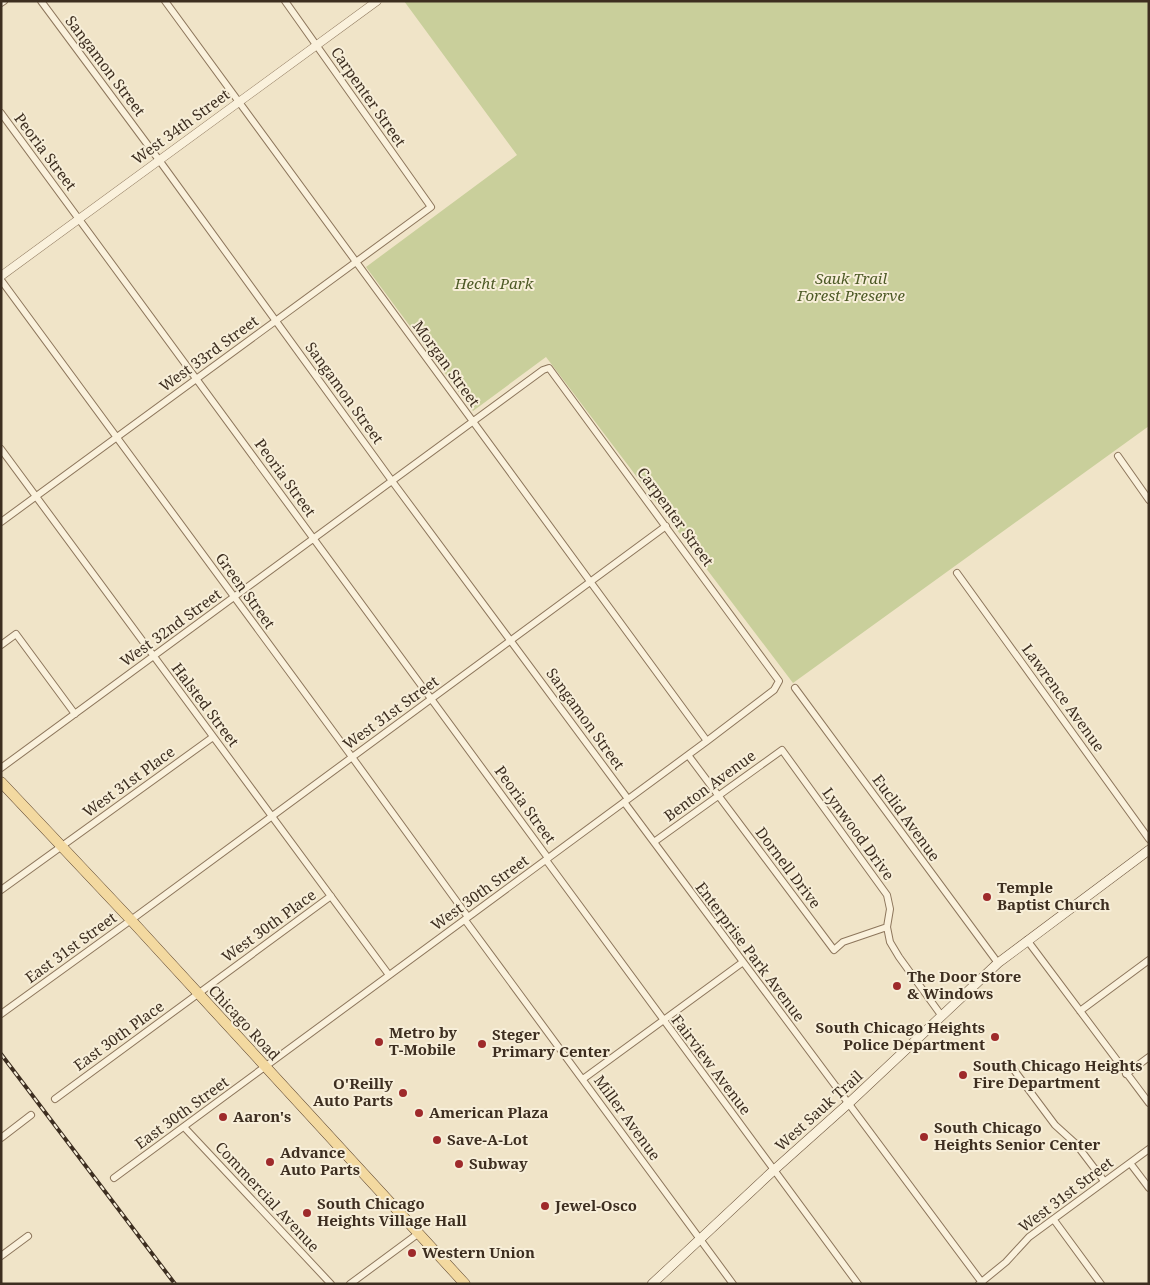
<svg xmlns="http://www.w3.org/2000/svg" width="1150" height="1285" font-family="'Noto Serif',serif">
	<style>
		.green { fill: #c9cf9b }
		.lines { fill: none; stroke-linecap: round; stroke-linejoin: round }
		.minor-casing { stroke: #8d765c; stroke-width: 8 }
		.tertiary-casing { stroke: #8d765c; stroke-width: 9 }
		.secondary-casing { stroke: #6f573f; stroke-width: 10 }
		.primary-casing { stroke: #5b4430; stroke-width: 11 }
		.minor { stroke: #faf1dc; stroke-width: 6 }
		.tertiary { stroke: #faf1dc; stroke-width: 8 }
		.secondary { stroke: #faf1dc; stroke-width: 9 }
		.primary { stroke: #f3d9a0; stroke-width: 10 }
		.rail-casing { stroke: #3d2e20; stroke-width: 4 }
		.rail { stroke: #f7eed8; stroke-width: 2; stroke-dasharray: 5.5; stroke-linecap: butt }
		.poi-dot { fill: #9e2a2b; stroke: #f7eed8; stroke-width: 2 }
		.labels { text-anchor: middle; stroke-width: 4; stroke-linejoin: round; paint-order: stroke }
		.street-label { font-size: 15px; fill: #3d2e20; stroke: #f7eed8 }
		.park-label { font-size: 15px; font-style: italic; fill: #4d5a26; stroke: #f7eed8 }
		.poi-label { font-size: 15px; font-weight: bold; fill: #3d2e20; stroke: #f7eed8; text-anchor: start }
	</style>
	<rect width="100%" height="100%" fill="#f0e4c8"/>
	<!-- green -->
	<path class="green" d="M404,1h745v425l-356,257 -247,-326 -73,54 -107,-144 151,-112z"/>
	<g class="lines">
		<!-- minor casing -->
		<g class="minor-casing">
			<path id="minor" d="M41,1l118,159 233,321 236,318
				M165,1l542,740
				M1,3l3,-2
				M1,113l547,745
				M1,280l351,477 116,160
				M1,449l388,526
				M1118,456l31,44
				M1,522l430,-315 -146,-206
				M957,573l192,266
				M1,645l15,-11 59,80
				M795,688l203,275
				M688,755l146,195 9,-8 44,-15
				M1,768l512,-376 30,-22 6,-2 230,313 -5,9 -67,51 -593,437
				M624,802l359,482
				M654,842l128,-92 105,145 3,14 -3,18 3,15 9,15 42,58
				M546,860l312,424
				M1,890l212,-153
				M465,920l268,364
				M1027,940l122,163
				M1080,1011l69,-51
				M1,1014l130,-94 535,-394
				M1014,1070l41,55 21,19 28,37
				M1126,1074l23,-17
				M583,1079l160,-117
				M55,1099l276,-203
				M184,1127l147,157
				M1,1138l30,-23
				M1130,1163l19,25
				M1054,1220l47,64
				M1,1256l27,-20
				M350,1284l69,-51
				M979,1284l27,-22 23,-25 120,-88"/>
		</g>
		<!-- tertiary casing -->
		<g class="tertiary-casing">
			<path id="tertiary" d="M1,276l376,-275"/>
		</g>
		<!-- secondary casing -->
		<g class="secondary-casing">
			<path id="secondary" d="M652,1284l122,-114 75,-67 149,-140 151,-113"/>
		</g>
		<!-- primary casing -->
		<g class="primary-casing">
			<path id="primary" d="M1,782l130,138 334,364"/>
		</g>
		<!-- minor -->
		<use href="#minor" class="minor"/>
		<!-- tertiary -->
		<use href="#tertiary" class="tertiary"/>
		<!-- secondary -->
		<use href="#secondary" class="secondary"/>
		<!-- primary -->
		<use href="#primary" class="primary"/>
		<!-- rail casing -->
		<g class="rail-casing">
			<path id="rail" d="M1,1054l174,230"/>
		</g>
		<!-- rail -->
		<use href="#rail" class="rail"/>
	</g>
	<!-- markers -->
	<g class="poi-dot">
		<circle cx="987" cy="897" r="5"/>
		<circle cx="897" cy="986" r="5"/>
		<circle cx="995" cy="1037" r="5"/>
		<circle cx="379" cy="1042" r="5"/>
		<circle cx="482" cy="1044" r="5"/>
		<circle cx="963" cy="1075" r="5"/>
		<circle cx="403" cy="1093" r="5"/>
		<circle cx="419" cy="1113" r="5"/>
		<circle cx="223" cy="1117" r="5"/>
		<circle cx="924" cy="1137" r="5"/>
		<circle cx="437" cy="1140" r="5"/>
		<circle cx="270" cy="1162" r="5"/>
		<circle cx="459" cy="1164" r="5"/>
		<circle cx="545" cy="1206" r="5"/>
		<circle cx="307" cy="1213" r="5"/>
		<circle cx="412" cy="1253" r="5"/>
	</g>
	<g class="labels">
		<!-- street labels -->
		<g class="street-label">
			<text transform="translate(105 66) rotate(53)" y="5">Sangamon Street</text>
			<text transform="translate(368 97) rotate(55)" y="5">Carpenter Street</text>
			<text transform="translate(181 127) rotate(-36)" y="5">West 34th Street</text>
			<text transform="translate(45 152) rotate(53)" y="5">Peoria Street</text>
			<text transform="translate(209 354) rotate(-36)" y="5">West 33rd Street</text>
			<text transform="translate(446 364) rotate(54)" y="5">Morgan Street</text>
			<text transform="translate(344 393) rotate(54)" y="5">Sangamon Street</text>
			<text transform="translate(285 478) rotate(54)" y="5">Peoria Street</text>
			<text transform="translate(675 517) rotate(54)" y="5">Carpenter Street</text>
			<text transform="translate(245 591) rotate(54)" y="5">Green Street</text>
			<text transform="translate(171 628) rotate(-36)" y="5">West 32nd Street</text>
			<text transform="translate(1063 698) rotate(54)" y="5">Lawrence Avenue</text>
			<text transform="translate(205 705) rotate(53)" y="5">Halsted Street</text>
			<text transform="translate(391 713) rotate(-36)" y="5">West 31st Street</text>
			<text transform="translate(585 719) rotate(54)" y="5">Sangamon Street</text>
			<text transform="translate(129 782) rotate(-36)" y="5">West 31st Place</text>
			<text transform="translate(710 786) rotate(-36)" y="5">Benton Avenue</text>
			<text transform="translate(525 805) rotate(54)" y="5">Peoria Street</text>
			<text transform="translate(906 818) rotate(54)" y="5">Euclid Avenue</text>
			<text transform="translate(858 834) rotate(54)" y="5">Lynwood Drive</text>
			<text transform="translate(788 868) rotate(53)" y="5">Dornell Drive</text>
			<text transform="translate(480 893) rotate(-36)" y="5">West 30th Street</text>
			<text transform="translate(269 926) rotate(-36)" y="5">West 30th Place</text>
			<text transform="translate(71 948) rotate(-36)" y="5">East 31st Street</text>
			<text transform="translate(750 952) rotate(53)" y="5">Enterprise Park Avenue</text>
			<text transform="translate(244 1023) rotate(47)" y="5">Chicago Road</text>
			<text transform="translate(119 1036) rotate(-36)" y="5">East 30th Place</text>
			<text transform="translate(711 1065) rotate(53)" y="5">Fairview Avenue</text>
			<text transform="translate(819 1111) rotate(-42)" y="5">West Sauk Trail</text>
			<text transform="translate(182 1113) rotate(-36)" y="5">East 30th Street</text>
			<text transform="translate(627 1118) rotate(54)" y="5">Miller Avenue</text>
			<text transform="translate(1066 1195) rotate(-37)" y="5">West 31st Street</text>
			<text transform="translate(267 1197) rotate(47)" y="5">Commercial Avenue</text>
		</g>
		<!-- park labels -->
		<g class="park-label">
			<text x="851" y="284">Sauk Trail<tspan x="851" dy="17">Forest Preserve</tspan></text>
			<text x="494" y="289">Hecht Park</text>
		</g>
		<!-- poi labels -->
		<g class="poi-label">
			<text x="997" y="893">Temple<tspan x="997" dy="17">Baptist Church</tspan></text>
			<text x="907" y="982">The Door Store<tspan x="907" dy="17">&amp; Windows</tspan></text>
			<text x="985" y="1033" text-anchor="end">South Chicago Heights<tspan x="985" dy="17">Police Department</tspan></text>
			<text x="389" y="1038">Metro by<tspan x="389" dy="17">T-Mobile</tspan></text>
			<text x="492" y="1040">Steger<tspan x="492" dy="17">Primary Center</tspan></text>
			<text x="973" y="1071">South Chicago Heights<tspan x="973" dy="17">Fire Department</tspan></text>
			<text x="393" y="1089" text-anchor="end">O'Reilly<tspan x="393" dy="17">Auto Parts</tspan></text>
			<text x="429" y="1118">American Plaza</text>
			<text x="233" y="1122">Aaron's</text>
			<text x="934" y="1133">South Chicago<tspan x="934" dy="17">Heights Senior Center</tspan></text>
			<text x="447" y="1145">Save-A-Lot</text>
			<text x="280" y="1158">Advance<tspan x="280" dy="17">Auto Parts</tspan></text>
			<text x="469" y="1169">Subway</text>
			<text x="317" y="1209">South Chicago<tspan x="317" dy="17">Heights Village Hall</tspan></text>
			<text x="555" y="1211">Jewel-Osco</text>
			<text x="422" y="1258">Western Union</text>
		</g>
	</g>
	<!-- border -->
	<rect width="1150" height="1285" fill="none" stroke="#3d2e20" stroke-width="5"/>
</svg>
